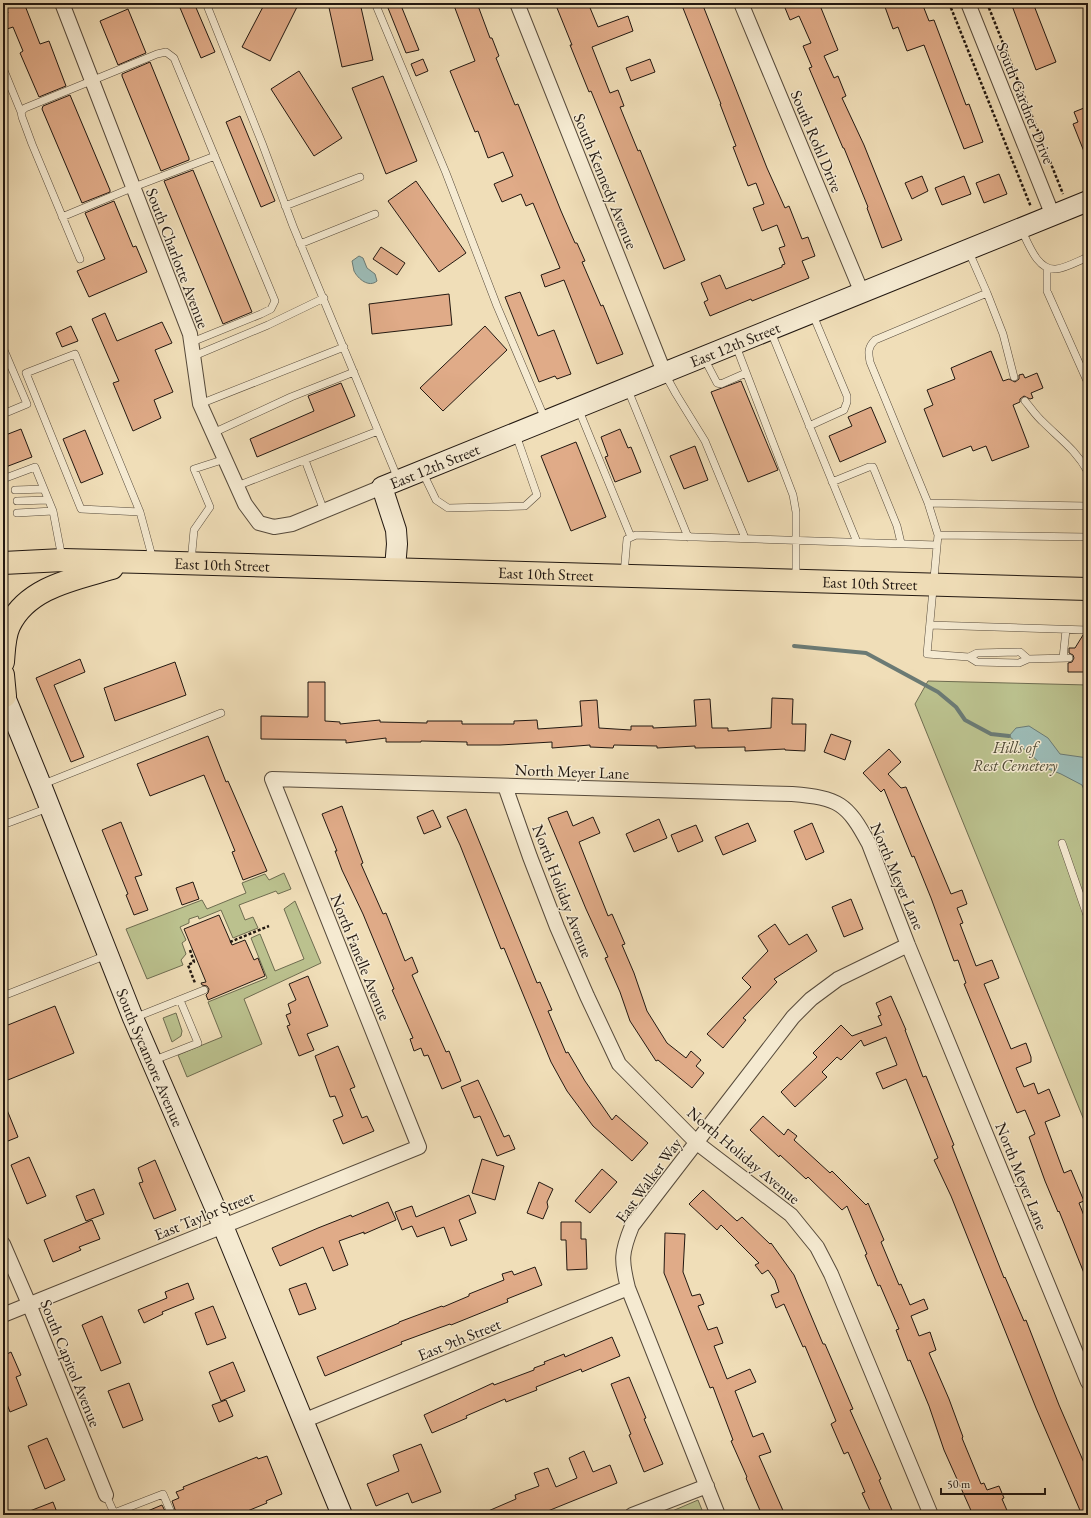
<svg xmlns="http://www.w3.org/2000/svg" width="1091" height="1518" font-family="'EB Garamond',serif">
	<style>
		.green { fill: #bbc18e; stroke: #6e6c50 }
		.water { fill: #9cbbb6; stroke: #6b7a74 }
		.lines { fill: none; stroke-linecap: round; stroke-linejoin: round }
		.stream { stroke: #6b7a74; stroke-width: 4 }
		.building { fill: #e0ab88; stroke: #221811 }
		.lane-casing { stroke: #564a3b; stroke-width: 8 }
		.street-casing { stroke: #564a3b; stroke-width: 16 }
		.secondary-casing { stroke: #221811; stroke-width: 22 }
		.primary-casing { stroke: #221811; stroke-width: 24 }
		.path { stroke: #221811; stroke-width: 2.5; stroke-dasharray: 3 2; stroke-linecap: butt }
		.lane { stroke: #f5ead1; stroke-width: 7 }
		.street { stroke: #f5ead1; stroke-width: 14 }
		.secondary { stroke: #f5ead1; stroke-width: 20 }
		.primary { stroke: #f0deb8; stroke-width: 22 }
		.labels { text-anchor: middle; stroke-width: 3; stroke-linejoin: round; paint-order: stroke }
		.street-label { font-size: 16px; fill: #221811; stroke: #f5ead1 }
		.park-label { font-size: 16px; font-style: italic; fill: #504b36; stroke: #f5ead1 }
	</style>
	<rect width="100%" height="100%" fill="#f0deb8"/>
	<filter id="stains"><feTurbulence type="fractalNoise" baseFrequency=".005" numOctaves="4"/><feColorMatrix values="0 0 0 0 .2 0 0 0 0 .09 0 0 0 0 .02 0 0 0 .5 -.17"/></filter>
	<radialGradient id="worn" r=".72"><stop offset=".6" stop-color="#630" stop-opacity="0"/><stop offset="1" stop-color="#630" stop-opacity=".3"/></radialGradient>
	<!-- green -->
	<path class="green" d="M928,681l160,4v445l-173,-426z
		M284,873l7,16 -13,5 -2,-3 -37,14 6,15 8,-3 5,11 -25,10 -12,-28 -22,9 -1,-3 -9,3v4l-9,4 6,13 -4,3 4,11 -5,6 2,5 -36,14 -21,-50 76,-29 5,9 39,-16 -4,-10 23,-9 4,6z
		M295,901l26,62 -77,36 18,45 -75,33 -9,-22 44,-18 -14,-35 59,-24 -16,-40 9,-4 15,37 29,-12 -20,-50z
		M176,1013l6,18 -1,5 -9,6 -9,-24z
		M698,1500l6,15h-41z"/>
	<!-- water -->
	<path class="water" d="M359,256l4,2 4,10 8,6 2,7c-8,7 -19,-2 -23,-10 -1,-3 -1,-7 -2,-10z
		M1029,726l19,12 12,16 28,4v41l-6,-14 -21,-11 -15,-6 -37,-32 7,-8z"/>
	<g class="lines">
		<!-- stream -->
		<path class="stream" d="M794,646l72,7 72,39 18,15 9,13 26,14 18,2"/>
	</g>
	<!-- building -->
	<path class="building" d="M4,3h20l16,41 9,-3 17,45 -27,11 -19,-44 3,-2 -10,-24 -6,2 -4,-10v-4l5,-2z
		M178,3h16l21,49 -14,6z
		M265,3h34l-29,58 -28,-14z
		M328,3h32l13,57 -31,7z
		M386,3h14l19,47 -13,3z
		M453,3h24l13,35h2l7,18 -3,2 19,47 3,-1 43,107 14,32h2l8,18 -3,1 19,44 2,-1 20,49 -26,10 -33,-84 -19,7 -4,-12 19,-7 -27,-65 -7,3 -5,-12 -19,8 -8,-18 19,-8 -10,-24 -15,6 -10,-27 -3,1 -25,-61 25,-10z
		M555,3h33l10,24 30,-11 5,15 -41,16 18,46 8,-3 6,16 -4,1 18,44 2,-1 45,110 -21,9 -73,-178 -2,1 -19,-47h2z
		M681,3h21l65,165 18,40 4,-2 13,33 6,-2 7,19 -13,5 7,17 -57,23 -1,-2 -41,17 -6,-14 4,-2 -7,-17 19,-8 6,14 56,-22v-2l3,-1 -6,-16 6,-2 -8,-21 -15,6 -9,-23 11,-4 -8,-21 -8,3 -15,-39 3,-1 -16,-42h1z
		M783,3h36l19,47 -14,6 10,22 4,-2 8,20 -4,2 22,47 38,95 -20,8 -15,-40 1,-1 -24,-59h-1l-34,-80 3,-1 -9,-21 8,-3 -12,-27 -9,4z
		M894,3h28l7,18 5,-1 32,85 3,-1 14,38 -19,7 -40,-104 -17,6 -9,-24 -5,2 -8,-22z
		M1011,3h22l23,59 -20,8z
		M128,9l18,44 -28,12 -18,-44z
		M423,59l5,12 -12,5 -5,-12z
		M650,59l5,13 -24,9 -5,-13z
		M150,62l39,96v2l-28,11 -39,-95v-2z
		M299,71l43,67 -28,18 -43,-67z
		M383,76l34,85 -31,13 -34,-86z
		M70,95l40,95v2l-28,11 -40,-94 1,-3z
		M1084,108l4,10v41h-1l-14,-35 5,-2 -4,-10z
		M240,116l35,85 -14,6 -35,-85z
		M193,170l59,142 -29,12 -59,-143z
		M999,174l8,20 -23,9 -8,-20z
		M922,176l6,15 -16,8 -7,-16z
		M964,176l7,18 -29,11 -7,-17z
		M416,181l50,72 -27,19 -51,-71z
		M114,201l19,46 3,-1 11,26 -58,25 -12,-26 28,-12 -20,-46z
		M381,247l24,16 -8,12 -24,-16z
		M520,292l18,44 16,-6 17,44 -14,5 -2,-3 -16,6 -34,-85z
		M449,294l3,31 -80,9 -3,-30z
		M105,313l12,28 45,-19 10,21 -17,7 18,42 -19,8 7,18 -28,13 -20,-48 6,-2 -27,-62z
		M71,326l7,15 -16,6 -6,-14z
		M485,326l22,24 -64,61 -23,-23z
		M991,351l12,30 6,-2 6,3 4,-3v-4l4,-1 2,4 12,-5 6,15 -12,5 2,5 -3,1 -6,-3 -4,3v3l-7,3 16,42 -37,14 -6,-15 -13,5 -2,-5 -28,11 -19,-48 9,-4 -6,-15 28,-11 -4,-11z
		M741,381l37,89 -30,12 -37,-90z
		M341,383l14,33 -98,41 -7,-18 64,-28 -6,-15z
		M871,407l15,35 -46,20 -11,-26 23,-10 -4,-9z
		M21,429l11,28 -29,11v-32z
		M620,429l8,19 3,-1 10,25 -26,10 -10,-25 3,-1 -7,-19z
		M85,430l18,44 -22,9 -18,-44z
		M576,442l30,75 -35,14 -30,-75z
		M695,446l13,34 -24,9 -14,-33z
		M1083,635h5v37h-20v-9l4,-1 2,-4 -1,-3 -4,-2v-5h6z
		M80,659l5,13 -31,13 30,72 -13,5 -35,-84z
		M175,662l11,33 -71,26 -11,-33z
		M308,682h17v39l15,1v2l40,-4v2l47,1v-2h35v3h52v-3l23,-1 1,9 44,-3 -2,-25 17,-1 2,28 32,2v-4h22v2l43,-2 -2,-26 16,-1 2,29h16v3l43,-3 1,-30 21,1 -1,25h14l-1,27 -20,-1v-1l-40,2v-4l-50,1v-2l-38,2v-2l-43,-1 -1,3 -23,-1v-2l-38,3v-6l-52,3h-33v-3l-46,-1v1h-35v-4l-40,5v-3l-85,-1v-23l47,1z
		M831,734l20,7 -6,19 -21,-8z
		M208,736l18,46 2,-1 39,90 -24,9 -11,-28 3,-1 -31,-76 -54,21 -13,-32z
		M889,749l12,13 -13,12 13,14 5,-1 45,107 11,-4 5,14 -10,4 6,15 -3,1 16,42 16,-6 7,18 -15,6 27,65 15,-6 5,14v5l-15,6 8,19 10,-4 4,11 11,-5 11,27 -15,6 19,51 7,-3 13,31 -5,2 9,23v57l-29,-72 -1,1 -13,-31 -16,-44 6,-3 -10,-24 -8,3 -10,-24 -43,-105 2,-1 -8,-23 -4,1 -23,-63 -17,-42 -2,1 -28,-68 -3,3 -18,-19z
		M342,806l21,57 -2,1 22,50 3,-1 19,48 7,-4 6,15 -6,3 34,77 3,-1 12,30 -19,8 -14,-34 -4,1 -3,-8 -7,3 -4,-12 3,-1 -21,-48 2,-1 -31,-75 -21,-44 -7,-19h2l-15,-37z
		M466,809l71,174 3,-1 12,28 -4,1 18,42 2,-1 17,29 27,39 4,-5 32,28 -16,18 -39,-35 -26,-35 -16,-29 -47,-114 -3,1 -41,-104 -13,-28z
		M433,810l8,17 -17,7 -7,-17z
		M567,811l6,15 20,-9 7,16 -21,9 29,74 4,-2 13,30 -3,1 12,28 13,38 20,32 19,15 5,-7 10,9 -5,6 8,7 -12,15 -34,-28 -2,1 -26,-40 -10,-29 -15,-34 3,-1 -22,-48 -38,-91z
		M659,819l8,19 -33,14 -8,-18z
		M121,822l21,53 -7,2 13,33 -14,5 -8,-20 2,-1 -26,-64z
		M748,823l8,18 -33,14 -8,-18z
		M812,823l12,29 -18,8 -12,-29z
		M696,825l7,16 -25,11 -7,-17z
		M193,882l6,17 -17,6 -6,-17z
		M851,899l12,30 -19,8 -12,-30z
		M219,915l13,30 13,-5 9,20 4,-2 7,18 -57,24 -2,-5 2,-2 1,-4 -2,-3 -5,-1 -1,-2 5,-1 -22,-53z
		M775,924l14,21 18,-11 10,17 -43,28 3,3 -34,36 3,2 -23,28 -16,-14 44,-47 -9,-9 26,-27 -10,-15z
		M308,976l20,50 -21,8 7,16 -15,6 -12,-30 3,-1 -4,-10 5,-2 -3,-9 8,-4 -7,-16z
		M891,996l15,34h-1l18,47 3,-1 28,69 -2,1 52,132 1,-1 19,44 2,-1 33,85 29,67v43h-6l-46,-107 -85,-212 -17,-36 4,-2 -32,-79 -23,10 -7,-16 21,-8 -11,-28 -22,9 -3,-6 -20,20 -4,-3 -15,15 5,5 -32,30 -14,-15 36,-35 -4,-4 28,-28 11,11 30,-11 -4,-9 3,-1 -5,-12z
		M55,1006l19,47 -71,29v-55z
		M338,1046l17,41 -5,2 12,29 5,-2 7,15 -31,13 -10,-24 10,-4 -8,-20 -5,1 -15,-41z
		M478,1080l26,57 5,-2 6,14 -18,7 -17,-40 -6,2 -13,-31z
		M3,1100l15,37 -15,6z
		M763,1116l21,19 4,-6 9,7 -3,4 36,33 2,-2 34,34 2,-2 16,37 -3,2 18,43 2,-1 9,21 14,-6 4,10 -17,7 8,20 11,-4 6,18 -7,3 20,46 14,38 -1,1 19,46 3,-1 3,7 12,-4 5,12 -2,1 7,16h-36l-29,-65 -15,-44 -19,-46 -2,1 -12,-31 3,-1 -19,-44 -2,1 -13,-31 2,-1 -20,-48 -5,4 -34,-33 -2,2 -26,-24 -1,2 -29,-27z
		M29,1157l17,39 -19,8 -16,-39z
		M482,1159l22,7 -9,34 -23,-7z
		M155,1160l21,50 -22,9 -15,-36 4,-1 -5,-14z
		M602,1169l15,13 -27,31 -15,-12z
		M539,1182l14,7 -6,13 1,5 -5,12 -16,-6z
		M94,1189l10,25 -18,7 -10,-25z
		M703,1190l34,31 5,-4 28,27 1,-1 23,32 29,69h2l28,65 -3,1 31,69 -2,1 15,35h-22l-10,-22 3,-1 -17,-40 -4,2 -13,-30 5,-3 -31,-75 -2,1 -19,-43 -8,4 -5,-13 8,-3 -4,-12 -7,-10 -6,4 -7,-9 4,-2 -38,-38 -4,5 -28,-26z
		M469,1195l7,18 -17,7 8,20 -16,6 -7,-19 -27,10 -5,-11 -10,4 -7,-18 17,-6 4,11z
		M388,1202l8,18 -32,14v-2l-25,9 9,24 -15,6 -10,-24 -43,19 -8,-18 46,-20 33,-13 1,2z
		M92,1220l8,19 -21,8 2,3 -28,12 -9,-22z
		M561,1222h20v17h5l1,30 -20,1 -1,-30h-5z
		M665,1233l20,1 -2,38 9,24 8,-2 4,10 -6,2 10,24 9,-3 6,16 -9,3 13,33 23,-10 6,13 -21,9 18,46 10,-4 8,19 -12,4 26,59h-23l-16,-37 1,-1 -16,-36 2,-1 -20,-53 -3,1 -46,-115z
		M535,1267l7,18 -35,14 1,3 -57,23 -1,-1 -49,18 1,2 -77,32 -8,-19 82,-34v-1l43,-16 1,1 26,-11v-2l35,-14 -2,-6 10,-3 2,4z
		M188,1283l6,16 -32,13 1,2 -19,9 -6,-13 29,-12 -2,-6z
		M306,1283l10,26 -17,6 -10,-26z
		M213,1306l13,32 -19,7 -12,-32z
		M102,1316l19,47 -20,8 -19,-46z
		M612,1337l8,19 -38,16 -1,-3 -45,18 1,3 -31,12 -1,-3 -39,17 1,2 -35,15 -8,-18 69,-32 1,2 40,-15v-2l11,-4 -1,-2 20,-8 1,3z
		M11,1352l10,23 -5,2 11,28 -17,7 -7,-18v-38z
		M233,1362l12,29 -24,10 -12,-29z
		M629,1377l17,41 -2,1 19,45 -19,8 -15,-37 2,-1 -20,-50z
		M129,1383l14,37 -20,8 -15,-37z
		M226,1400l7,16 -14,6 -7,-17z
		M47,1438l18,42 -20,9 -17,-43z
		M421,1444l20,48 -29,11 -4,-10 -32,13 -9,-22 32,-13 -6,-16z
		M584,1451l9,21 17,-7 7,18 -79,32h-59l37,-16 -1,-4 24,-9 -5,-13 14,-5 8,19 21,-9 -8,-20z
		M267,1456l15,38 -16,7 1,2 -22,9 1,3h-69l-5,-14 7,-3 -3,-6 8,-3 -1,-2 74,-30 1,2z
		M53,1502l5,13h-36v-1z
		M162,1505l5,10h-29z"/>
	<g class="lines">
		<!-- lane casing -->
		<g class="lane-casing">
			<path id="lane" d="M206,3l56,140 31,83 105,253
				M375,3l71,170 51,133 48,113
				M3,68l18,44
				M285,206l75,-29
				M62,217l72,-30 81,-31
				M1021,229c7,13 16,42 35,40 10,-1 22,-8 32,-12
				M300,244l75,-30
				M969,252l18,41 -112,47c-7,7 -7,12 -5,22l58,141 10,32 -11,119 42,3 8,5 42,1 9,-4 41,-1
				M80,259l-48,-115 -10,-27 -1,-5 4,-4 132,-54 9,-2 8,6 101,243 -4,8 -10,5 -69,28
				M1047,268v23l41,92
				M987,293l16,41 11,43
				M771,332l86,210
				M736,346l57,149 3,17v66
				M3,351l1,-1 23,54 -24,10
				M194,356l74,-31 56,-27
				M704,358l13,25 4,1 25,-11
				M665,374l11,20 29,47 40,97
				M628,390l60,147
				M1025,401c6,7 11,15 18,21 17,17 33,28 45,50
				M200,404l144,-57
				M578,408l53,129
				M809,426l35,-16 3,-8v-6l-34,-81
				M213,433l78,-36 63,-25
				M305,460l19,51
				M422,471l14,29 12,8 77,-2 12,-11 -21,-60
				M3,479l32,-12 18,44 9,47
				M832,482l37,-15h4l24,59 4,17
				M237,486l141,-55
				M15,490l29,-1
				M17,501l31,-1
				M928,503l160,3
				M140,512l-59,-3 -55,-136 49,-19 65,158 13,48
				M17,513l36,-2
				M938,535l150,2
				M191,562l3,-32 16,-23 -16,-38 31,-10
				M624,574l3,-35 9,-4 301,10
				M930,625l158,5
				M969,657l8,-4 43,-1 8,7
				M1063,658l3,-28
				M41,785l180,-72
				M8,823l40,-15
				M1062,843l26,75
				M3,996l104,-41
				M134,1018l70,-28
				M152,1061l46,-18 -18,-43
				M106,1495l9,20
				M114,1513l49,-19 9,21"/>
		</g>
		<!-- street casing -->
		<g class="street-casing">
			<path id="street" d="M62,3l128,331 10,70 45,100 14,19 15,4 18,-3 90,-37
				M517,3l147,369
				M741,3l121,290
				M968,3l85,213
				M505,786l25,71 27,70 30,69 32,68 78,79 94,72 26,32 14,27 100,241
				M3,1244l26,60 77,191
				M3,1315l416,-168 -147,-368 520,15c47,4 55,9 77,50l39,101 180,437
				M303,1421l325,-133
				M632,1515l75,-29
				M718,1515l-90,-227c-7,-28 -7,-35 4,-62l161,-209 18,-18 27,-20 70,-34"/>
		</g>
		<!-- secondary casing -->
		<g class="secondary-casing">
			<g id="secondary">
				<path id="s1" d="M395,568l2,-24 -1,-14 -14,-43 706,-286"/>
				<path id="s2" d="M3,692l38,93 92,233 90,208 119,289"/>
			</g>
		</g>
		<!-- primary casing -->
		<g class="primary-casing">
			<g id="primary">
				<path id="s3" d="M3,563l60,-3 81,2 944,27"/>
				<path d="M3,662c1,-11 1,-25 6,-36 18,-39 66,-47 103,-58"/>
				<path d="M3,675l2,21"/>
			</g>
		</g>
		<!-- path -->
		<path class="path" d="M949,3l82,204
			M987,3l76,191
			M230,942l39,-16
			M190,950l4,12 -6,3 7,18"/>
		<!-- lane -->
		<use href="#lane" class="lane"/>
		<!-- street -->
		<use href="#street" class="street"/>
		<!-- secondary -->
		<use href="#secondary" class="secondary"/>
		<!-- primary -->
		<use href="#primary" class="primary"/>
	</g>
	<g class="labels">
		<!-- street labels -->
		<g class="street-label">
			<text transform="translate(1026 103) rotate(68)" y="6">South Gardner Drive</text>
			<text transform="translate(817 141) rotate(67)" y="6">South Rohl Drive</text>
			<text transform="translate(606 181) rotate(68)" y="6">South Kennedy Avenue</text>
			<text transform="translate(178 258) rotate(69)" y="6">South Charlotte Avenue</text>
			<text dy="6" stroke="none"><textPath href="#s1" startOffset="464">East 12th Street</textPath></text>
			<text dy="6" stroke="none"><textPath href="#s1" startOffset="140">East 12th Street</textPath></text>
			<text dy="6" stroke="none"><textPath href="#s3" startOffset="219">East 10th Street</textPath></text>
			<text dy="6" stroke="none"><textPath href="#s3" startOffset="543">East 10th Street</textPath></text>
			<text dy="6" stroke="none"><textPath href="#s3" startOffset="867">East 10th Street</textPath></text>
			<text transform="translate(572 771) rotate(2)" y="6">North Meyer Lane</text>
			<text transform="translate(898 876) rotate(67)" y="6">North Meyer Lane</text>
			<text transform="translate(563 891) rotate(69)" y="6">North Holiday Avenue</text>
			<text transform="translate(361 957) rotate(68)" y="6">North Fanelle Avenue</text>
			<text dy="6" stroke="none"><textPath href="#s2" startOffset="394">South Sycamore Avenue</textPath></text>
			<text transform="translate(744 1155) rotate(40)" y="6">North Holiday Avenue</text>
			<text transform="translate(1022 1176) rotate(68)" y="6">North Meyer Lane</text>
			<text transform="translate(648 1180) rotate(-54)" y="6">East Walker Way</text>
			<text transform="translate(204 1215) rotate(-22)" y="6">East Taylor Street</text>
			<text transform="translate(459 1339) rotate(-22)" y="6">East 9th Street</text>
			<text transform="translate(71 1363) rotate(68)" y="6">South Capitol Avenue</text>
		</g>
		<!-- park labels -->
		<g class="park-label">
			<text x="1015" y="753">Hills of<tspan x="1015" dy="18">Rest Cemetery</tspan></text>
		</g>
	</g>
	<!-- margin -->
	<rect width="1091" height="1518" fill="none" stroke="#f0deb8" stroke-width="16"/>
	<rect x="4" y="4" width="1083" height="1510" fill="none" stroke="#221811" stroke-width="2"/>
	<rect x="8" y="8" width="1075" height="1502" fill="none" stroke="#221811"/>
	<!-- scale -->
	<path d="M941 1488v6h104v-6" fill="none" stroke="#221811" stroke-width="2"/>
	<text x="947" y="1488" font-size="12" fill="#221811" stroke="#f5ead1" stroke-width="3" paint-order="stroke">50 m</text>
	<rect width="100%" height="100%" filter="url(#stains)"/>
	<rect width="100%" height="100%" fill="url(#worn)"/>
</svg>
